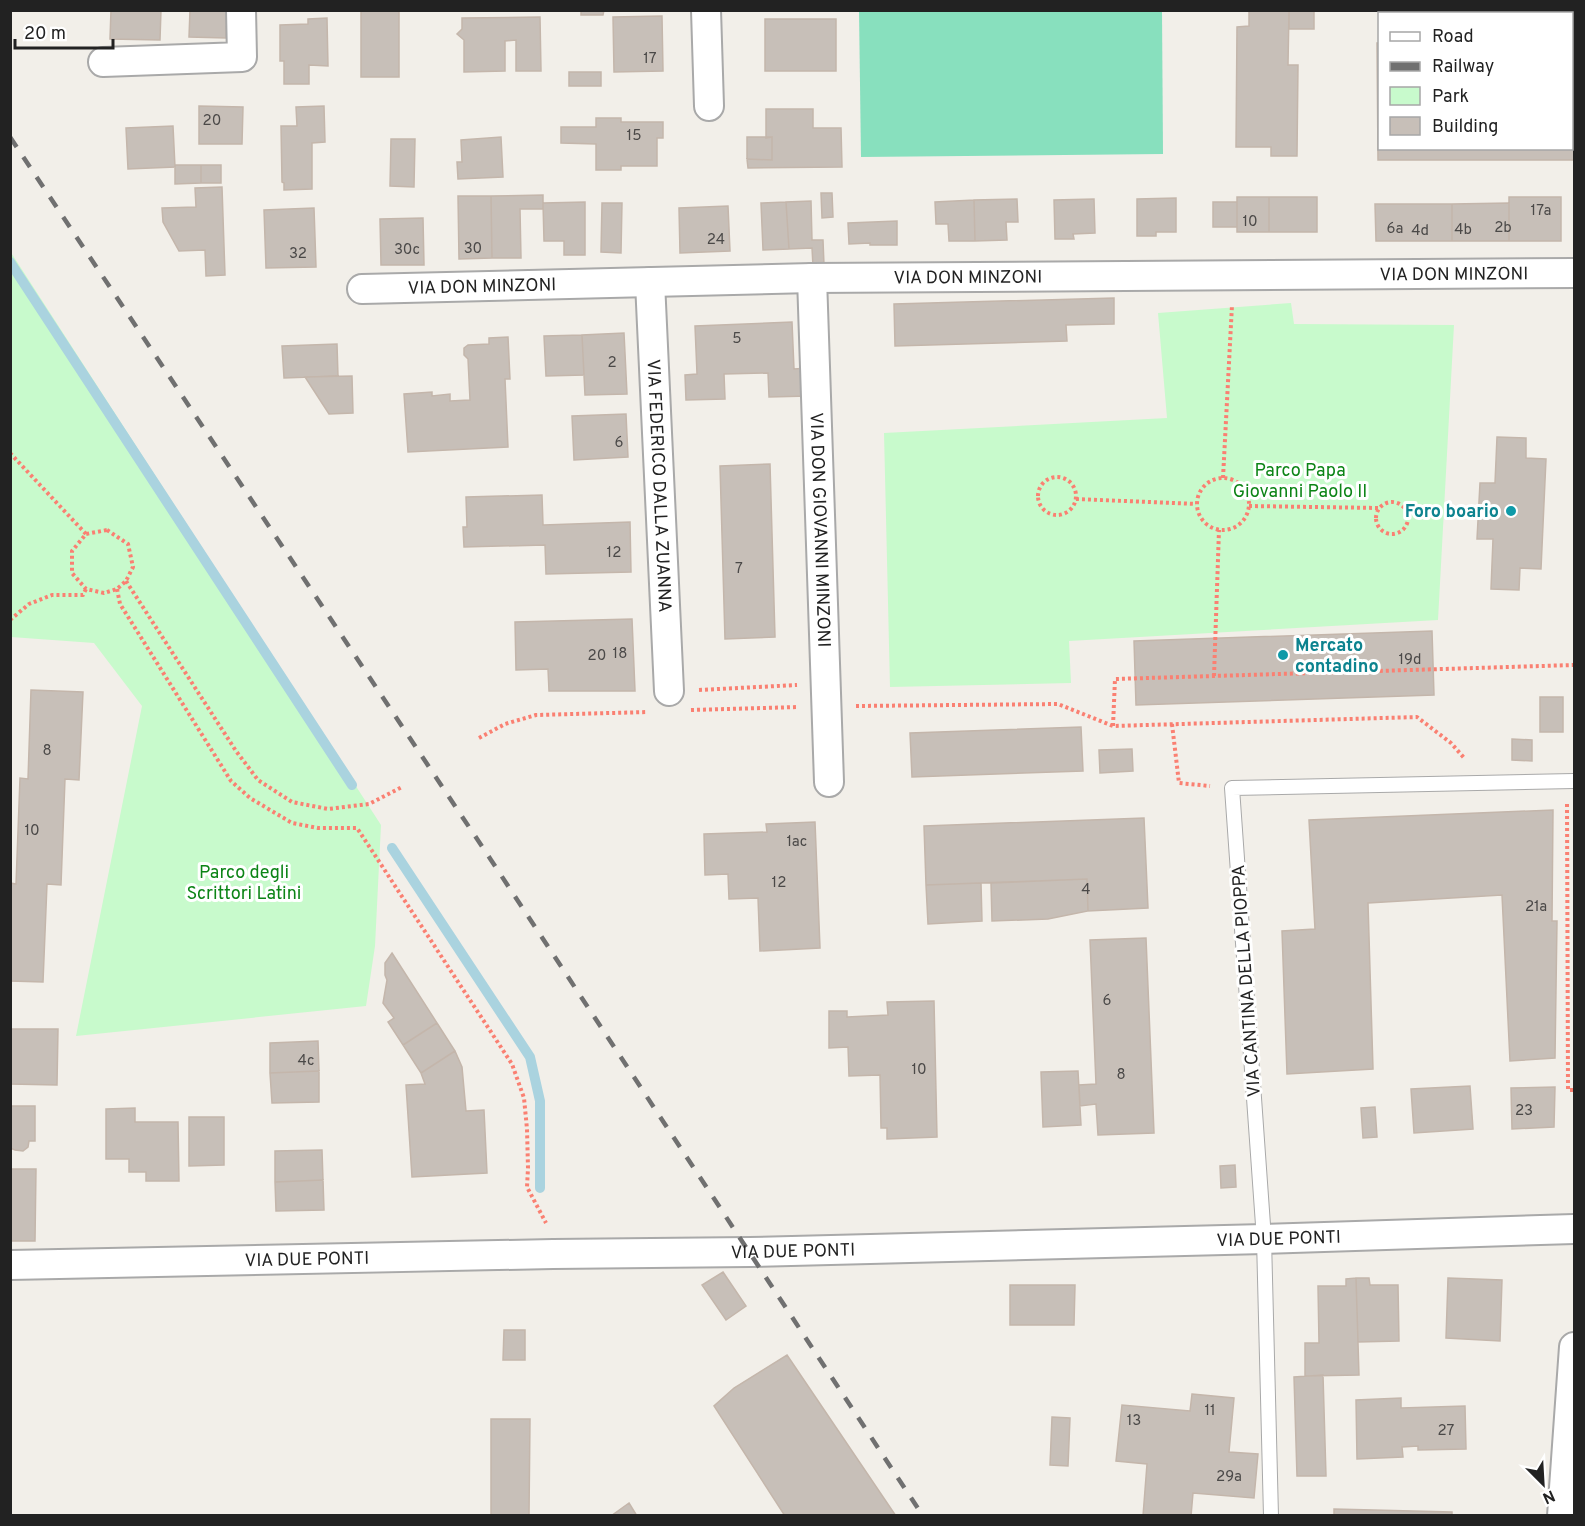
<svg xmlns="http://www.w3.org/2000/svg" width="1585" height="1526" font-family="Overpass,sans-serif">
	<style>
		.park { fill: #c8facc }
		.pitch { fill: #88e0be }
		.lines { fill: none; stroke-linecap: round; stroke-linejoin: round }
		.stream { stroke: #aad3df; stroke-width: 10 }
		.building { fill: #c7bfb8; stroke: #c4b6ab; stroke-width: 1.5 }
		.service-casing { stroke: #a9a9a9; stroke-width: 16 }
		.minor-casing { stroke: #a9a9a9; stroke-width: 32 }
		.path { stroke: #fa8072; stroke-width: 4; stroke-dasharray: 3 3; stroke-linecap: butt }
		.service { stroke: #fff; stroke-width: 14 }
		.minor { stroke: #fff; stroke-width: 28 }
		.rail { stroke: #707070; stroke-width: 4.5; stroke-dasharray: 12 12; stroke-linecap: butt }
		.culture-dot { fill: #0f9aa8; stroke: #fff; stroke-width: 2 }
		.labels { text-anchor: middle; stroke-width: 6; stroke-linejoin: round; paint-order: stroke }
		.number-label { font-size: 15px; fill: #4b4948 }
		.street-label { font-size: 18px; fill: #222; stroke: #fff }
		.park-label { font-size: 18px; fill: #0c8416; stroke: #fff }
		.culture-label { font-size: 18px; font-weight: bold; fill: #0d838f; stroke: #fff; text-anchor: end }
	</style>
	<rect width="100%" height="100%" fill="#f2efe9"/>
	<!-- park -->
	<path class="park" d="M10,251l371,574 -6,121 -9,60 -290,30 66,-330 -48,-63 -83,-6z
		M1291,303l3,21 160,1 -16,295 -369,21 2,42 -181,4 -6,-254 283,-15 -9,-105z"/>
	<!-- pitch -->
	<path class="pitch" d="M859,11h303l1,143 -302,3z"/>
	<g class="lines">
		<!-- stream -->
		<path class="stream" d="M10,262l342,523
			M392,848l138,209 10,44v87"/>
	</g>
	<!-- building -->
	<path class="building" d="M111,10h50l-1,30 -50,-1z
		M190,10h36v28l-37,-1z
		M361,10h38v67h-38z
		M581,10h23l-1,5h-22z
		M1249,10h40l-1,55h10l-1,91h-26v-9h-35l1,-120 12,-1z
		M1289,10h25v19h-25z
		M662,16l1,55 -49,1 -1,-55z
		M540,17l1,54h-25v-31l-11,1v30l-41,1v-32l-7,-6 5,-5v-11z
		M327,18l1,48 -19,-1v19h-25v-23h-4v-36l28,-1v-5z
		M765,19h71v52h-71z
		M1377,43h3v105h192v-13h2v25h-196z
		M569,72h32v14h-32z
		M199,106l44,1 -1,37h-43z
		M324,106l1,36 -13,1v46l-28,1v-7l-2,-1 -1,-56h16l-1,-19z
		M766,109h47v19h28l1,39 -94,1 -1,-9 25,1v-23l-6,1z
		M596,118h25v4h42v16h-6v28h-36v4h-25v-26l-35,-1v-16h35z
		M173,126l2,41 -47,2 -2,-41z
		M501,137l2,40 -45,2 -1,-17h5l-1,-22z
		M747,137h25v23l-25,-1z
		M391,139h24l-1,48 -24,-1z
		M175,165h26v18l-26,1z
		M201,165h20v18h-20z
		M222,187l3,88 -19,1 -1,-26 -26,1 -16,-29 -1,-14 34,-1 -1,-19z
		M821,193h11l1,24 -11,1z
		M543,195v14h-23l1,49h-29l-1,-62z
		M458,196h33l1,62 -33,1z
		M1237,197h32v35h-32z
		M1269,197h48v35h-48z
		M1509,197h52v44h-52z
		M1176,198v34h-20v4h-19v-37z
		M1017,199l1,23h-12l1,18 -32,1 -1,-41z
		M1094,199l1,34 -22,1 1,5h-19l-1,-39z
		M974,200l1,41h-26l-1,-17h-12l-1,-22z
		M811,201l1,39h11l1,25 -11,1 -1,-18 -23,1 -3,-47z
		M585,202v53h-21v-14h-20l-1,-38z
		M786,202l3,47 -26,1 -2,-47z
		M1213,202h24v25h-24z
		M602,203h20l-1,50 -20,-1z
		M1509,203v38h-57v-37z
		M1375,204h77v37h-76z
		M728,206l2,45 -50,2 -1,-45z
		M314,208l2,59 -50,1 -2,-58z
		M423,218l1,47h-43l-1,-46z
		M897,221v24h-27v-2l-21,1 -1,-21z
		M1114,298v26l-48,1 1,16 -172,5 -1,-42z
		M792,322l2,47 13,-1 1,28 -39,1 -1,-24 -44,1 1,25 -39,1 -1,-25 12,-1 -2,-48z
		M624,333l3,61 -42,1 -3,-60z
		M582,335l2,40 -38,1 -2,-40z
		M508,337l2,42h-5l3,68 -100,5 -4,-58 28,-2v4l18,-2v7l20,-1 -2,-41 -4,-4v-7l4,-3 21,-1v-6z
		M337,344l1,32 -54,2 -2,-32z
		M352,376l1,37 -24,1 -24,-37z
		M626,414l2,43 -54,3 -2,-44z
		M1497,437l29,1v20l20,1 -5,110 -21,-1 -1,22 -28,-1 2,-50h-16l3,-56h15z
		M770,464l5,173 -50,2 -5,-173z
		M542,495l1,30 87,-3 1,50 -85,2 -1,-29 -81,2 -1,-20h4l-1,-30z
		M632,619l3,72h-86l-1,-22 -32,1 -1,-48z
		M1432,631l2,64 -298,10 -2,-64z
		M31,690l52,2 -4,88 -14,-1 -4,106 -14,-1 -4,98 -33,-1v-98l6,1 4,-106 8,1z
		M1540,697h23v35h-23z
		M1081,727l2,44 -171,6 -2,-44z
		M1512,739l20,1v21l-20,-1z
		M1132,749l1,22 -33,2 -1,-23z
		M1553,810l-1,111h5l-2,137 -45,3 -8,-166 -134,8 5,166 -86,5 -5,-143 33,-2 -6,-109z
		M1144,818l4,90 -60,3 -1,-32 -161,6 -2,-59z
		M815,822l5,126 -60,3 -2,-53 -29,1 -1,-25 -23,1 -1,-41 63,-2 -1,-8z
		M1087,879l1,32 -40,8 -56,2 -1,-38z
		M981,883l1,38 -54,3 -2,-39z
		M1146,938l8,195 -56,2 -2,-31 -16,2 -1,-21 17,-1 -6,-144z
		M392,953l45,70 -34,22 -15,-23 6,-4 -11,-15 4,-23 -2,-5v-12z
		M934,1001l3,136 -50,2v-11h-6l-1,-53 -31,1 -1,-29 -19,1v-37h18v6l41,-2 -1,-13z
		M437,1023l18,28 -34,22 -18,-28z
		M10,1029h48l-1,56 -47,-1z
		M318,1041l1,30 -49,2v-30z
		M455,1051l7,16 4,44 18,-1 3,63 -75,4 -6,-92 19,-1 -4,-11z
		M319,1071v31l-47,1 -2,-30z
		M1078,1071l3,54 -38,2 -2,-55z
		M1470,1086l3,43 -59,4 -3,-44z
		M1555,1087l-1,40 -42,2 -1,-41z
		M10,1106h25v35h-6l-1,6 -5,4 -8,-1 -5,-2z
		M1375,1107l2,30 -14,1 -2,-30z
		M135,1108v14h43l1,59h-33v-9h-17v-13h-23v-50z
		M189,1117h35v48l-35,1z
		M322,1150l1,30 -48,2v-31z
		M1235,1165l1,22 -15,1 -1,-22z
		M10,1169h26l-1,72h-25z
		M323,1180l1,30 -48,1 -1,-29z
		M723,1272l23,34 -20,14 -24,-35z
		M1356,1278l3,97 -54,1v-33h14l-1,-57h28v-7z
		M1356,1278h13l1,7h28l1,56 -41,1z
		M1448,1278l54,2 -2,61 -54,-3z
		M1010,1285h65l-1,40h-64z
		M504,1330h21v30h-22z
		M787,1355l109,161h-111l-71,-110 20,-18z
		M1323,1375l3,101h-29l-3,-99z
		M1192,1394l42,4 -5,54 29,2 -4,44 -61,-5 -2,23h-48l4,-52 -31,-3 6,-56 68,6z
		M1401,1398v10l64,-2 1,43 -48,1v-4l-16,1 1,10 -46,2 -1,-59z
		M1052,1417l18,1 -2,48 -18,-1z
		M491,1419h39l-1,97h-38z
		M629,1503l8,13h-26z
		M1334,1509l118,3v4h-118z"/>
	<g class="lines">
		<!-- service casing -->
		<g class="service-casing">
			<path id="service" d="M1271,1516l-7,-277 -32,-451 342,-7"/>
		</g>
		<!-- minor casing -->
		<g class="minor-casing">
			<g id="minor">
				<path d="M706,10l3,96"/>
				<path d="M103,62l139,-5 -1,-47"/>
				<path id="s1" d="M812,278l17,504"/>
				<path id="s2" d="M650,282l19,409"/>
				<path id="s3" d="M362,289l450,-11 762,-5"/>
				<path id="s4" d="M10,1265l543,-11 197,-2 514,-13 310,-10"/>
				<path d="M1562,1516l12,-169"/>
			</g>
		</g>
		<!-- path -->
		<path class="path" d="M10,453l76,81
			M1038 496a19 19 0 1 1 38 0a19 19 0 1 1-38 0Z
			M1197 504a26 26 0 1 1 52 0a26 26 0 1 1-52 0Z
			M1223,478l9,-173
			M1076,499l120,5
			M1376 518a16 16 0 1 1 32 0a16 16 0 1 1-32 0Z
			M1249,506l130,2
			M107,530l21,14 5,23 -7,14 -9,8 -13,4 -18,-4 -14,-16v-22l14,-17z
			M126,581l110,170 22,29 34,22 36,7 41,-5 33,-17
			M117,589l3,15 111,177 19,17 42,25 26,5h39l155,236 12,34 3,31 1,39 -1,19 19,36
			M10,620l19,-16 23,-9h31l3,-6
			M1214,676l5,-146
			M699,690l98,-5
			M856,706l202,-2 55,22 304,-9 34,26 14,16
			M691,710l107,-3
			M1172,724l7,59 31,3
			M1113,726l2,-47 459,-14
			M479,738l26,-14 31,-9 112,-3
			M1567,804l1,286h6"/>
		<!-- service -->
		<use href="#service" class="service"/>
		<!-- minor -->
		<use href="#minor" class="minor"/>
		<!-- rail -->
		<path class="rail" d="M10,137l481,723 432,656"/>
	</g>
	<!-- markers -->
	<g class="culture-dot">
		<circle cx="1511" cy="511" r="6"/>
		<circle cx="1283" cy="655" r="6"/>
	</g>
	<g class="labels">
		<!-- number labels -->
		<g class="number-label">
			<text x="650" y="63">17</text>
			<text x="212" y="125">20</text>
			<text x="634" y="140">15</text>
			<text x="1541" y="215">17a</text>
			<text x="1250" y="226">10</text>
			<text x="1503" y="232">2b</text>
			<text x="1395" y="233">6a</text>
			<text x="1463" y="234">4b</text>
			<text x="1420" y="235">4d</text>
			<text x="716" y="244">24</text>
			<text x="473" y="253">30</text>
			<text x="407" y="254">30c</text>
			<text x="298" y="258">32</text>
			<text x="737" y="343">5</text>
			<text x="612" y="367">2</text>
			<text x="619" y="447">6</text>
			<text x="614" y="557">12</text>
			<text x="739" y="573">7</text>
			<text x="620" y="658">18</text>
			<text x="597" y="660">20</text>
			<text x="1410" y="664">19d</text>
			<text x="47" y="755">8</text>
			<text x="32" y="835">10</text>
			<text x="797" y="846">1ac</text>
			<text x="779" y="887">12</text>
			<text x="1086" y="894">4</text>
			<text x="1536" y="911">21a</text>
			<text x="1107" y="1005">6</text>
			<text x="306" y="1065">4c</text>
			<text x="919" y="1074">10</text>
			<text x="1121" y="1079">8</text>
			<text x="1524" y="1115">23</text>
			<text x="1210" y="1415">11</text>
			<text x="1134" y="1425">13</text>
			<text x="1446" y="1435">27</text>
			<text x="1229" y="1481">29a</text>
		</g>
		<!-- street labels -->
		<g class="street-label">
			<text dy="6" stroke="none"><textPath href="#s3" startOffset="1092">VIA DON MINZONI</textPath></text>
			<text dy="6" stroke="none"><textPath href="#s3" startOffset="606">VIA DON MINZONI</textPath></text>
			<text dy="6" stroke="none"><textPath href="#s3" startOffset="120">VIA DON MINZONI</textPath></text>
			<text dy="6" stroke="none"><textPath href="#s2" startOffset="204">VIA FEDERICO DALLA ZUANNA</textPath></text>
			<text dy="6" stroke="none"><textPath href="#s1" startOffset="252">VIA DON GIOVANNI MINZONI</textPath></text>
			<text transform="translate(1246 981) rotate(-94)" y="6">VIA CANTINA DELLA PIOPPA</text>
			<text dy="6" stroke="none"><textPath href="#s4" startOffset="1269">VIA DUE PONTI</textPath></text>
			<text dy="6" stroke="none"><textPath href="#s4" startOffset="783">VIA DUE PONTI</textPath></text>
			<text dy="6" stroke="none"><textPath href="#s4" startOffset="297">VIA DUE PONTI</textPath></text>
		</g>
		<!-- park labels -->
		<g class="park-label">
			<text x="1300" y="476">Parco Papa<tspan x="1300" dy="21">Giovanni Paolo II</tspan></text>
			<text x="244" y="878">Parco degli<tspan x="244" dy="21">Scrittori Latini</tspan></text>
		</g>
		<!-- culture labels -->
		<g class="culture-label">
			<text x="1499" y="517">Foro boario</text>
			<text x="1295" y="651" text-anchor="start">Mercato<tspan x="1295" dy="21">contadino</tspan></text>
		</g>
	</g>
	<!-- border -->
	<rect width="1585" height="1526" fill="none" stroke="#222222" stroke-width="24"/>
	<!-- legend -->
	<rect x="1378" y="12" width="195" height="138" fill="#ffffff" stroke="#a7a7a7" stroke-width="1.5"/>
	<rect x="1390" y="32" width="30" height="9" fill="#ffffff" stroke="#a7a7a7" stroke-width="1.5"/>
	<text x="1432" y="42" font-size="18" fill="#222222">Road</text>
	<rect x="1390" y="62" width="30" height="9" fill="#707070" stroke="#a7a7a7" stroke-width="1.5"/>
	<text x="1432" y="72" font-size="18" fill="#222222">Railway</text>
	<rect x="1390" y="87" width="30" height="18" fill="#c8facc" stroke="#a7a7a7" stroke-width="1.5"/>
	<text x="1432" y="102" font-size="18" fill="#222222">Park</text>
	<rect x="1390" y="117" width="30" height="18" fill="#c7bfb8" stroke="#a7a7a7" stroke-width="1.5"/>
	<text x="1432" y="132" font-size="18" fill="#222222">Building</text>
	<!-- north arrow -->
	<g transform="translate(1543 1484) rotate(156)" stroke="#ffffff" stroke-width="4.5" paint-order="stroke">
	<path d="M0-4.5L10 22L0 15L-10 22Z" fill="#222222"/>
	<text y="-9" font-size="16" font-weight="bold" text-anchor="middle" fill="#222222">N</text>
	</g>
	<!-- scale -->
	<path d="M15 39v9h98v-9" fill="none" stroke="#222222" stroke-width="3"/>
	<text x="24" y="39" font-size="18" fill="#222222" stroke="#ffffff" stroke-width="4.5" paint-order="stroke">20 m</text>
</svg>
